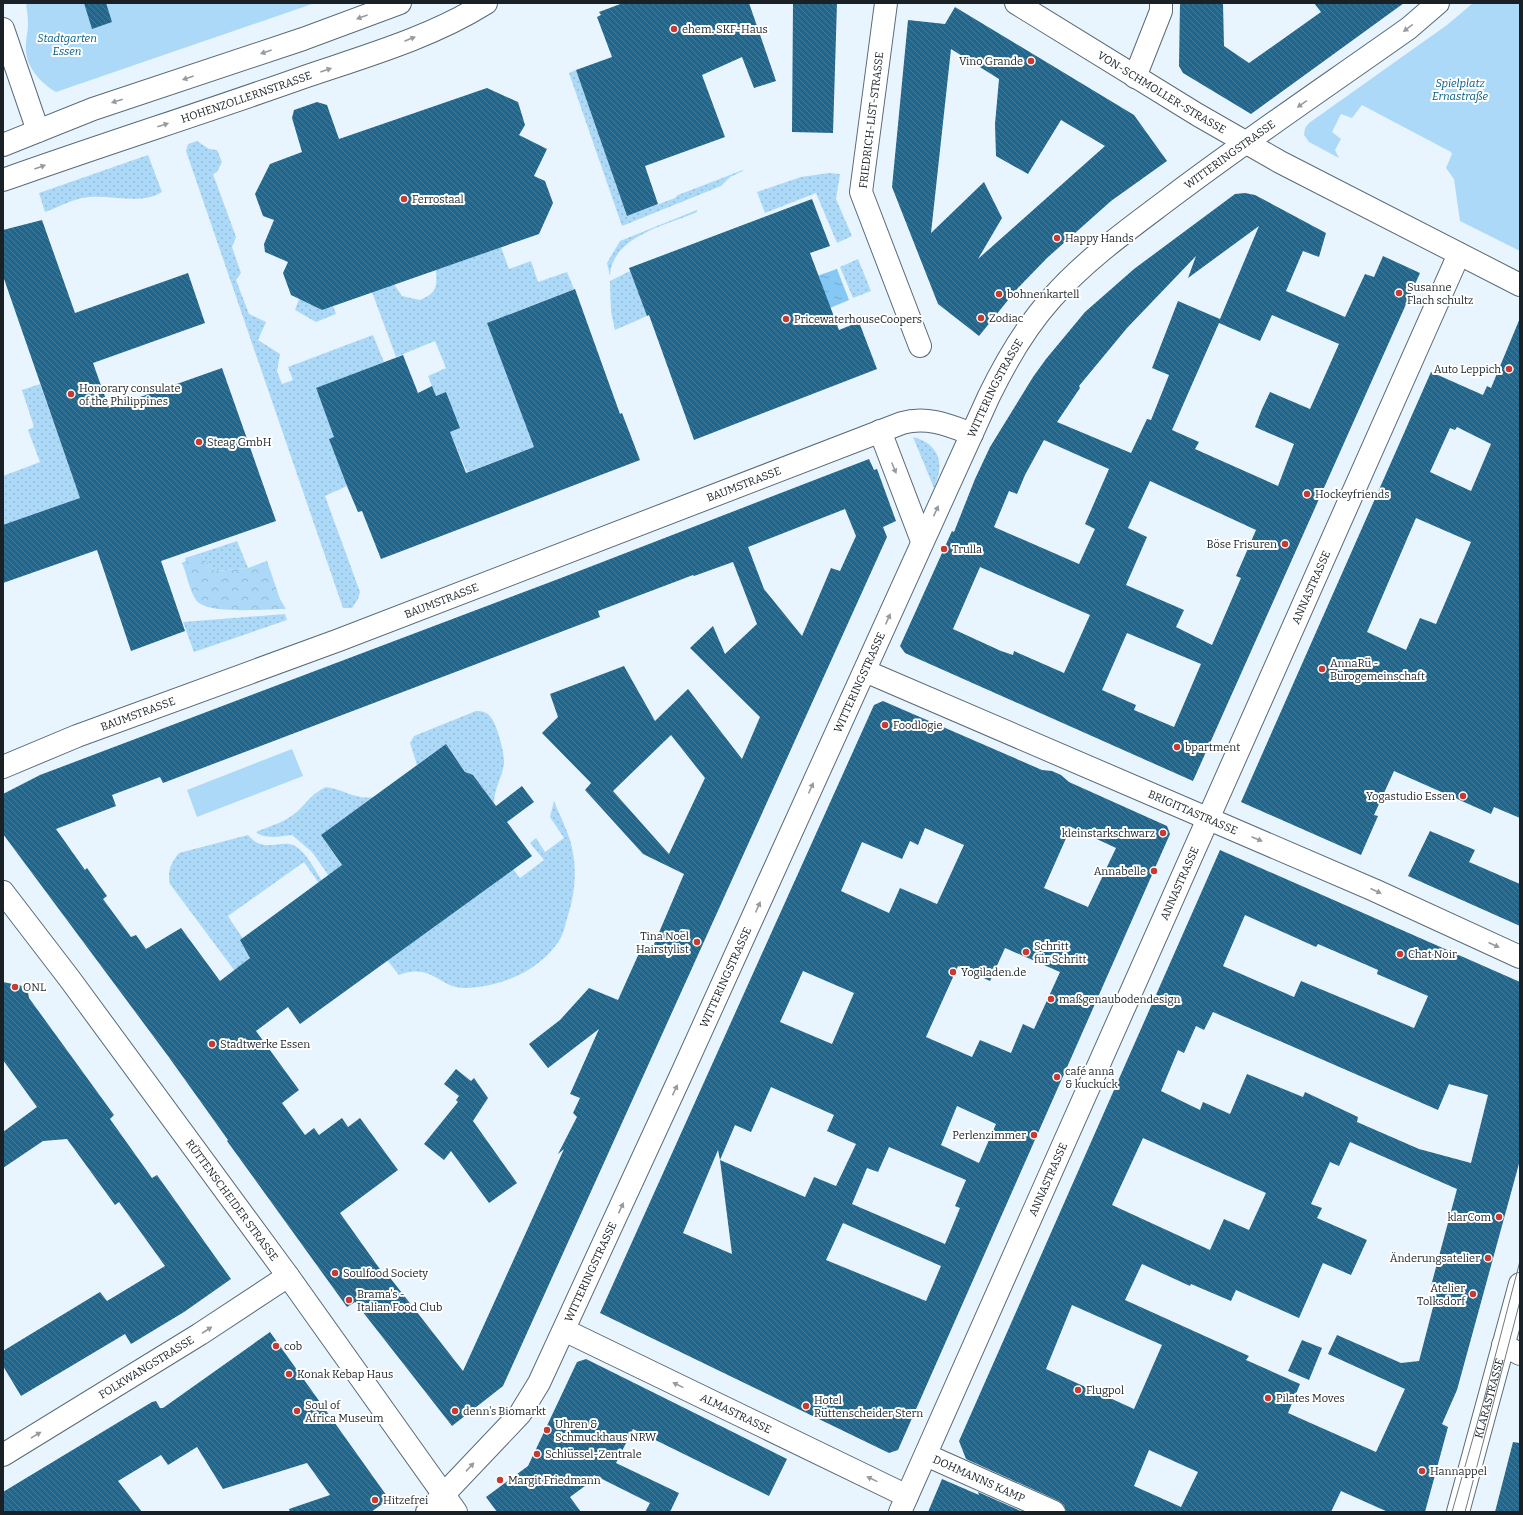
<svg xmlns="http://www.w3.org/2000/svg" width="1523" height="1515" font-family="Bitter,serif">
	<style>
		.grass { fill: url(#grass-dots) }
		.forest { fill: url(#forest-crowns) }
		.park { fill: #abd9f7 }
		.water { fill: url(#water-ripples) }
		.building { fill: url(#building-back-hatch); fill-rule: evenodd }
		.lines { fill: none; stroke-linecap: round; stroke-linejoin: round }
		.minor-casing { stroke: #596b77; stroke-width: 24 }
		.major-casing { stroke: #596b77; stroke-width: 24 }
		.minor { stroke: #fff; stroke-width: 22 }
		.major { stroke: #fff; stroke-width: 22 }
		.tram { stroke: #707a81; stroke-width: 1 }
		.oneway { fill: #989b9d }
		.poi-dot { fill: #c73931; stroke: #fff; stroke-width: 1.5 }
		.labels { text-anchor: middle; stroke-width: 4; stroke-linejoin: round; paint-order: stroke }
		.poi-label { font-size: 11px; fill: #192126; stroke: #fff; text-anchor: start }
		.park-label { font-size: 11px; font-style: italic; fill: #035b84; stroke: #fff }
		.street-label { font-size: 11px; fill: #192126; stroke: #fff }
	</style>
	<defs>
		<pattern id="grass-dots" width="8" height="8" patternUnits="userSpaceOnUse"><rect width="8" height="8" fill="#abd9f7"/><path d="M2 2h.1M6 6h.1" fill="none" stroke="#93bad4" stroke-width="1.8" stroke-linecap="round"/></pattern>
		<pattern id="forest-crowns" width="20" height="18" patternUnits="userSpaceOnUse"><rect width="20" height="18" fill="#abd9f7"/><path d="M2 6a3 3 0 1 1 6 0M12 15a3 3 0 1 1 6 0" fill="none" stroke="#93bad4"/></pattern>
		<pattern id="water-ripples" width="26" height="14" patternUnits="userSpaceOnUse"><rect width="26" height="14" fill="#84c8f3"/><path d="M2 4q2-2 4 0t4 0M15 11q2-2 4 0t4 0" fill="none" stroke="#71acd0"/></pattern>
		<pattern id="building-back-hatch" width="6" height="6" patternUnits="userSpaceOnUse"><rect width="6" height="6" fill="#21668d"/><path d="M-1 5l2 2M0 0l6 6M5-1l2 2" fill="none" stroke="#477c99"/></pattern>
	</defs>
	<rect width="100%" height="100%" fill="#e9f5fe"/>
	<!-- grass -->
	<path class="grass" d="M576,70l51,146 48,-18 3,-3 65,-25v1l-13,6 -9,9 -99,40 -53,-153z
		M197,141l12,8 8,1 5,12 -5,10 -4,2 23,63 -4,10 9,26 -5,7 13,34 17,8 -8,18 22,14 -3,17 5,13 11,-4 -5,-13 85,-32 11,27 -68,27 18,46 13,51 -22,10 35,96 -2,7 -6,9h-9l-157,-457 2,-7z
		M148,155l14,37c-20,13 -50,3 -73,5 -14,1 -30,10 -44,15l-6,-19z
		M829,173l11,1 -4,25 16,37 -15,7 -21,-50 -51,20 -8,-21 44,-15z
		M697,210v2c-30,13 -85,24 -87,64l-3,-13 13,-22z
		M501,247l8,22 22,-8 7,21 29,-10 7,17 -87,34 47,124 -67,25 -17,-40 10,-4 -14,-36 -10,4 -8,-20 18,-8 -11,-27 -39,16 -24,-65 22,-8 8,12 18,4c17,-7 17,-13 16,-30z
		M858,259l13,32 -18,7 -13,-31z
		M630,271l17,45 -32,14 -4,-18 -1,-31z
		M299,299l23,11 11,-4 3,8 -20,8 -21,-12z
		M40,384l48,136 -85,9v-53l37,-14 -12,-32 6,-3 -12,-37z
		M913,437c27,7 32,27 21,51z
		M237,541l11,27 -33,3 -11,-12 -3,-6z
		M285,614l2,6 -93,32 -11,-30z
		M476,711c5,0 11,1 14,5 7,8 15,38 14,48 -2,14 -10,25 -10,39l-20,-27 -7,-2 -21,-30 -29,21 -7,-22 4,-7z
		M326,787c17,2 29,13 48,10l-53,38 21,31 -13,10 -17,-24 -20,-17c-12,1 -27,5 -36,-3 14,-6 30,-10 42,-21 10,-10 15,-18 28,-24z
		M554,801c5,13 12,26 16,39 7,23 6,50 -1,72 -3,9 -5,22 -10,29 -20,30 -56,45 -92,47 -27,2 -34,-26 -68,-13l-12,-15 126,-91 7,9 24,-18 -14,-17 6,-5 9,14 19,-14 -14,-21z
		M248,835c17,20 32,3 47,11 11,6 20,24 27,35l-3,2 -15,-21 -76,54c4,7 26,35 21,42 -3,5 -11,9 -15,12l-64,-86c-3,-13 1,-21 9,-31z"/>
	<!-- forest -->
	<path class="forest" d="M201,553l3,6 11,12 33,-3 19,-7 13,38 6,10c-18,0 -81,6 -90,-9 -7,-10 -9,-26 -14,-37l4,-2 -1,-3z"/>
	<!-- park -->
	<path class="park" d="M26,3h289l-259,89c-17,-10 -32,-27 -30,-48 0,-6 2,-13 2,-19 0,-7 -1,-15 -2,-22z
		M1473,3h47v248l-60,-30 -6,-42 -8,-11 6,-14 -1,-2 -89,-47 -10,13 -11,-4 -9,18 9,7 -6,11 4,8 -30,-16 -5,-7 1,-7 4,-5 138,-98z
		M292,749l11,27 -106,41 -10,-27z"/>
	<!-- water -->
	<path class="water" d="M837,269l12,31 -19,8 -13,-32z"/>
	<!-- building -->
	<path class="building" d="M84,3h22l6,19 -20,7z
		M623,3h126l27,78 -22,7 -12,-31 -40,18 23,62 -80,29 13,38 -31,12 -51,-146 36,-13 -15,-40 4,-2 -2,-3z
		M793,3h44l-4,130 -41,-1z
		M1180,3h43l1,43 25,17 72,-51 -7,-9h90l-153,111 -68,-41 -4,-7z
		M955,7l179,108 33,46 -56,40 -64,57 -30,31 -38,47 -41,-32 -46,-117 16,-167 37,4zM951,49l48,30 -4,45 1,32 32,18 33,-54 44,26 -127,113 24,-41 -18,-36 -53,51z
		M487,88l31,14 7,23 -6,10 28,14 -13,27 11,5 8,22 -14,31 -217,76 -31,-15 -8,-22 5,-11 -23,-10 -1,-8 10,-24 -11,-4 -8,-22 15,-30 32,-12 -10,-34 2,-8 23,-8 10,3 12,34z
		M1245,193l10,2 71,38 -7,24 -16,-6 -17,40 59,26 20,-43 9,3 9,-21 37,17 -227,508 -288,-128 -5,-7 52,-115 2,1 21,-53 15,-32 43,-70 13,-18 39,-47 49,-43 101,-75zM1259,226l-39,93 -42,-18 -26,67 17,7 -18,45 -4,-1 -16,34 -74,-31 23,-34 -1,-2 48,-58 69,-72 -8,22zM1272,315l67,29 -29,65 -40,-17 -8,17 -7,18 39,17 -16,42 -83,-37 4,-7 -27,-12 47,-107 41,18zM1044,440l65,29 -24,55 10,5 -16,35 -85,-37 15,-36 8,3 8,-19zM1150,481l106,49 -20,46 5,2 -29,67 -36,-18 8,-17 -58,-25 21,-48 -19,-9zM980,567l110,48 -26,58 -50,-22 -1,4 -12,-4 -48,-22zM1127,633l74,31 -27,63 -40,-17 2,-5 -34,-15z
		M812,199l18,47 -20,7 29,77 20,-8 18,47 -183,71 -45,-125 -2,1 -18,-48z
		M42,220l33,93 113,-40 17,50 -112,40 16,45 113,-40 54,153 -115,40 24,70 -54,20 -34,-101 -94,33v-58l77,-27 -77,-222v-46z
		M575,289l45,125 2,-1 18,47 -259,99 -19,-48 -4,1 -11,-26 -18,-47 5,-2 -18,-49 87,-33 15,38 14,-7 4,10 10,-4 14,36 -10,4 16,41 68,-26 -47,-124z
		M1520,318v500l-26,-11 -3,7 -97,-43 -20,44 4,1 -17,39 -120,-53 190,-430 52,23 4,-9 4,2zM1457,427l34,17 -20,47 -41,-19 20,-44 5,2zM1416,518l55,24 -35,82 -16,-6 -14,32 -39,-18z
		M869,459l5,11 3,-1 19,52 -13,6 4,10 -384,849 -51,40 -97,-124 -8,5 -120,-166 1,-1 -60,-84 -165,-222v-40l37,-19 521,-197zM845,509l11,27 -16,35 -9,-3 -29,68 -38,-47 -16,-42zM733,562l24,62 -32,30 -12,-28 -23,22 70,69 -18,42 -54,-70 -33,32 -31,-55 -74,28 8,23 -16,16 49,50 -6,7 58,64 41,20 -35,82 -9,-5 -22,49 -29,-12 -29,32 -31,24 19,24 51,-39 -29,65 10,4 -7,15 4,4 -19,37 6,-5 -101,222 -79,-101 -2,2 -42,-59 58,-43 -38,-52 -12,9 -6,-9 -23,17 -5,-7 -9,7 -23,-32 17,-13 -43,-59 32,-24 12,17 232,-168 -25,-34 27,-20 -12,-16 -26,20 -23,-31 -8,-3 -19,-28 -125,91 21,30 -102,75 10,18 -30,23 -39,-53 -35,21 -10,-14 -5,2 -28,-38 4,-3 -20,-28 -2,2 -29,-41 60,-23 -4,-11 48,-18 3,6 437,-166 -2,-6 82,-31 13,-5 1,1zM671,735l34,43 -36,76 -56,-63z
		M883,701l159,69 10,1 9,4 8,7 98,44 3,8 -272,616 -9,3 -289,-140 274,-608zM1071,827l45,21 -28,59 -44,-19zM925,828l39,17 -27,59 -37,-16 -11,25 -48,-22 21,-49 40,17 8,-18 8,4zM1005,948l55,24 -26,57 -11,-5 -12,29 -31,-13 -8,17 -46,-20 32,-71 32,15zM803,971l51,22 -22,51 -52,-22zM771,1087l63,28 -7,16 29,13 -20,42 -22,-9 -9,20 -85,-37 15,-35 16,7zM957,1106l39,18 -17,39 -38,-18zM889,1147l77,33 -11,26 5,2 -15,36 -93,-40 15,-36 11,4zM718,1150l2,10 12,94 -49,-21zM843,1223l98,43 -15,35 -100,-41z
		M1430,831l45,19 -6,12 51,22v42l-112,-50z
		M1220,850l300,132v178l-63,230 -15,34 6,3 -23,85h-37l-47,-21 -10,21h-265l-2,-7 -5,-4 -93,-42 -7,-18zM1245,915l71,32 2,-3 51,22 9,4 -1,4 51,22 -14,32 -113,-47 -7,16 -71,-31zM1213,1012l225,98 11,-26 39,11 -17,68 -52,-14 -62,-27 1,-5 -53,-25 -2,5 -56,-23 -17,40 -27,-12 -3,8 -39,-19 17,-41 6,3 12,-27 8,4zM1143,1138l123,55 -17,37 -25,-11 -14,31 -98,-45zM1350,1142l107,47 -26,97 7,2 -19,73 -18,2 -64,-28 -9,19 77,35 -29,63 -88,-39 12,-29 -54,-24 3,-4 -124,-56 17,-36 48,22 1,-2 40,17 5,-11 63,28 24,-55 28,12 16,-35 -50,-22 5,-10 -11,-4 19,-42 9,4zM1072,1305l90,40 -28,64 -88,-40zM1149,1450l49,22 -17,35 -47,-21z
		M3,982l24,5 2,11 85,117 -4,4 42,59 5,-3 74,104 -47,33 -53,32 -6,-10 -104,62 -18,-30v-15l97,-59 7,9 58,-35 -46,-64 -4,3 -48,-66 -24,2 -40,27v-36l34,-25 -34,-47z
		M456,1069l15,12 3,-3 14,20 -15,23 44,62 -28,20 -38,-52 -7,9 -20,-16 34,-42 -2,-2 3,-4 -15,-12z
		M270,1332l119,167 -18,13h-81l-1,-3 41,-14 -23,-32 -84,26 -26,-42 -29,18 -7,-10 -43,26 24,31h-139v-20l149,-90 4,-1 4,7h3z
		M1302,1340l20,8 -13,32 -21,-9z
		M586,1359l201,100 -18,37 -136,-67 -17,34 63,30 -9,19h-25l5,-9 -56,-28 -5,8 -19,14 11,15h-84l-11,-15 42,-31 49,-104z
		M1513,1442l7,1v69h-25z
		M942,1479l37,16 -1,-3 45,20h-95z"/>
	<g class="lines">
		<!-- minor casing -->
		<g class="minor-casing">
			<g id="minor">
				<path d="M886,3l-25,189 59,154"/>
				<path id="s1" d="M1016,3l182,112 82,47 240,123"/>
				<path d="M3,29l35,102"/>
				<path d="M1135,77l26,-66v-8"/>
				<path d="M880,431l42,110"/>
				<path id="s2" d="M865,671l509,219 146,67"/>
				<path id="s3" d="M3,767l74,-31 262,-96 563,-217c25,-7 46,2 70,11"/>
				<path id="s4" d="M3,892l66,86 219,298 168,236"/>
				<path id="s5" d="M564,1330l343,166"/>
				<path d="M1503,1345l17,9"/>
				<path id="s6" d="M3,1455l197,-121 88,-58"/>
				<path id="s7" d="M926,1455l128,57"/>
				<path id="s8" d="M427,1512l93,-98 19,-31 143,-310 307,-677c17,-35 36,-68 62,-97 34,-39 78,-70 119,-101 78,-59 160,-114 239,-170l29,-25"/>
				<path id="s9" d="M900,1512l559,-1258"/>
				<path id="s10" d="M1458,1512l62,-228"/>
			</g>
		</g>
		<!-- major casing -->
		<g class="major-casing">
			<g id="major">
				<path d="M3,145l90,-36 210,-70 97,-36"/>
				<path id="s11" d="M3,180c101,-36 203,-68 304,-104 59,-20 125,-39 179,-73"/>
			</g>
		</g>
		<!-- minor -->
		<use href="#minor" class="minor"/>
		<!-- major -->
		<use href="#major" class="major"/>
		<!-- tram -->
		<path class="tram" d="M1452,1512l31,-109 37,-142
			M1465,1512l55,-211"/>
	</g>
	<!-- one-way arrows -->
	<defs><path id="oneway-solid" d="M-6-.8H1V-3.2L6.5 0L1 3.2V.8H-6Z"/></defs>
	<g class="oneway">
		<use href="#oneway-solid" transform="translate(362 17) rotate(160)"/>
		<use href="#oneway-solid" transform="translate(1408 28) rotate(143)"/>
		<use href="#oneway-solid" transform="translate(410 39) rotate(-23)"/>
		<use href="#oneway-solid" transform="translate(266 52) rotate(161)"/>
		<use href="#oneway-solid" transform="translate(326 70) rotate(-19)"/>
		<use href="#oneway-solid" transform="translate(188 78) rotate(161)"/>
		<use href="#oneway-solid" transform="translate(117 101) rotate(162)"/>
		<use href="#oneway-solid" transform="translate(1302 104) rotate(145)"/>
		<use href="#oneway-solid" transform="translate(163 125) rotate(-18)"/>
		<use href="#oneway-solid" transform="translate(40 167) rotate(-20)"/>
		<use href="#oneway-solid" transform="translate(894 468) rotate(68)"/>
		<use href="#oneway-solid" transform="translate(936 511) rotate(-65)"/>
		<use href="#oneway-solid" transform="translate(888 619) rotate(-66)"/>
		<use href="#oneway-solid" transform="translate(811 788) rotate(-66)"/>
		<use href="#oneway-solid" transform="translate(1257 839) rotate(23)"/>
		<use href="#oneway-solid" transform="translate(1376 891) rotate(24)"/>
		<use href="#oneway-solid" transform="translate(758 907) rotate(-66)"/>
		<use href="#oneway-solid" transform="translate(1494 945) rotate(25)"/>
		<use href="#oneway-solid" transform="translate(675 1090) rotate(-65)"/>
		<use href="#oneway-solid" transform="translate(621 1208) rotate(-65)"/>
		<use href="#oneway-solid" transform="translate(207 1330) rotate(-33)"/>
		<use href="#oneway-solid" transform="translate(678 1385) rotate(-154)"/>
		<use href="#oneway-solid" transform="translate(36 1435) rotate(-31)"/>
		<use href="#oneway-solid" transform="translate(470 1467) rotate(-47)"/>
		<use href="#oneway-solid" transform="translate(872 1479) rotate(-154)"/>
	</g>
	<!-- markers -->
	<g class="poi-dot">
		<circle cx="674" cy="29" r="4"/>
		<circle cx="1031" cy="61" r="4"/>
		<circle cx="404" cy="199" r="4"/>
		<circle cx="1057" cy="238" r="4"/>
		<circle cx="1399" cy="293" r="4"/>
		<circle cx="999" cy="294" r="4"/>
		<circle cx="981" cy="318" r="4"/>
		<circle cx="786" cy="319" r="4"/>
		<circle cx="1509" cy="369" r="4"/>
		<circle cx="71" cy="394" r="4"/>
		<circle cx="199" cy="442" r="4"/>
		<circle cx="1307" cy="494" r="4"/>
		<circle cx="1285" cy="544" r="4"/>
		<circle cx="944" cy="549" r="4"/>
		<circle cx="1322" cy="669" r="4"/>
		<circle cx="885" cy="725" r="4"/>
		<circle cx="1177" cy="747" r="4"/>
		<circle cx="1463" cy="796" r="4"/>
		<circle cx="1163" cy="833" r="4"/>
		<circle cx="1154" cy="871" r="4"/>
		<circle cx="697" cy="942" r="4"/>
		<circle cx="1026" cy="952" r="4"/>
		<circle cx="1400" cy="954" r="4"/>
		<circle cx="953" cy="972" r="4"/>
		<circle cx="15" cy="987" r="4"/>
		<circle cx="1051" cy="999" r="4"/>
		<circle cx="212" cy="1044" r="4"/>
		<circle cx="1057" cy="1077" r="4"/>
		<circle cx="1034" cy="1135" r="4"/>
		<circle cx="1499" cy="1217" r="4"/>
		<circle cx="1488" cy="1258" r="4"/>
		<circle cx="335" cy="1273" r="4"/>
		<circle cx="1473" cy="1294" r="4"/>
		<circle cx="349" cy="1300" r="4"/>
		<circle cx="276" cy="1346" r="4"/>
		<circle cx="289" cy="1374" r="4"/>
		<circle cx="1078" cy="1390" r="4"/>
		<circle cx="1268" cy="1398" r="4"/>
		<circle cx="806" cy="1406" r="4"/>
		<circle cx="297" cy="1411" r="4"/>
		<circle cx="455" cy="1411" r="4"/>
		<circle cx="547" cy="1430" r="4"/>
		<circle cx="537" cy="1454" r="4"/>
		<circle cx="1422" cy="1471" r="4"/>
		<circle cx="500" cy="1480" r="4"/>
		<circle cx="375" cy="1500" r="4"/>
	</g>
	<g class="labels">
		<!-- poi labels -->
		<g class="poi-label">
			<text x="682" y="33">ehem. SKF-Haus</text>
			<text x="1023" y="65" text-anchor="end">Vino Grande</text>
			<text x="412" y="203">Ferrostaal</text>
			<text x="1065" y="242">Happy Hands</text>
			<text x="1407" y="291">Susanne<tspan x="1407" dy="13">Flach schultz</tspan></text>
			<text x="1007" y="298">bohnenkartell</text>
			<text x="989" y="322">Zodiac</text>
			<text x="794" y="323">PricewaterhouseCoopers</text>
			<text x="1501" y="373" text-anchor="end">Auto Leppich</text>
			<text x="79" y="392">Honorary consulate<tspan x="79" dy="13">of the Philippines</tspan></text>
			<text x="207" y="446">Steag GmbH</text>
			<text x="1315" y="498">Hockeyfriends</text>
			<text x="1277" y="548" text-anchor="end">Böse Frisuren</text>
			<text x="952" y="553">Trulla</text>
			<text x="1330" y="667">AnnaRü -<tspan x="1330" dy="13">Bürogemeinschaft</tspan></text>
			<text x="893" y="729">Foodlogie</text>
			<text x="1185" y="751">bpartment</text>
			<text x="1455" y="800" text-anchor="end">Yogastudio Essen</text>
			<text x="1155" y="837" text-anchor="end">kleinstarkschwarz</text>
			<text x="1146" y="875" text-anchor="end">Annabelle</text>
			<text x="689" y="940" text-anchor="end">Tina Noël<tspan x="689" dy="13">Hairstylist</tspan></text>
			<text x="1034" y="950">Schritt<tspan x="1034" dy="13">für Schritt</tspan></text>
			<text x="1408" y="958">Chat Noir</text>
			<text x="961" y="976">Yogiladen.de</text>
			<text x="23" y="991">ONL</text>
			<text x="1059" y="1003">maßgenaubodendesign</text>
			<text x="220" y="1048">Stadtwerke Essen</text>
			<text x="1065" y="1075">café anna<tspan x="1065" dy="13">&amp; kuckuck</tspan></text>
			<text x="1026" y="1139" text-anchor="end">Perlenzimmer</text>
			<text x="1491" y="1221" text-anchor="end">klarCom</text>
			<text x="1480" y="1262" text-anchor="end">Änderungsatelier</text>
			<text x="343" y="1277">Soulfood Society</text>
			<text x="1465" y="1292" text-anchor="end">Atelier<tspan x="1465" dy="13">Tolksdorf</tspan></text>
			<text x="357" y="1298">Brama's -<tspan x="357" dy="13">Italian Food Club</tspan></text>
			<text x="284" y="1350">cob</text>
			<text x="297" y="1378">Konak Kebap Haus</text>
			<text x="1086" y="1394">Flugpol</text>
			<text x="1276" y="1402">Pilates Moves</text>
			<text x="814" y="1404">Hotel<tspan x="814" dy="13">Rüttenscheider Stern</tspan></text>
			<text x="305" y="1409">Soul of<tspan x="305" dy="13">Africa Museum</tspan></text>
			<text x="463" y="1415">denn's Biomarkt</text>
			<text x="555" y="1428">Uhren &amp;<tspan x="555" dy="13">Schmuckhaus NRW</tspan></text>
			<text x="545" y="1458">Schlüssel-Zentrale</text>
			<text x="1430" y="1475">Hannappel</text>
			<text x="508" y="1484">Margit Friedmann</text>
			<text x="383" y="1504">Hitzefrei</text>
		</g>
		<!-- park labels -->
		<g class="park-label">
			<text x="67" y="42">Stadtgarten<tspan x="67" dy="13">Essen</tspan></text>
			<text x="1460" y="87">Spielplatz<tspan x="1460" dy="13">Ernastraße</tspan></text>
		</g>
		<!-- street labels -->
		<g class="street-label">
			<text dy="4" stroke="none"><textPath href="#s1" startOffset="171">VON-SCHMOLLER-STRASSE</textPath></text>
			<text dy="4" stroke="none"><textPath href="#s11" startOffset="257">HOHENZOLLERNSTRASSE</textPath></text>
			<text transform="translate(871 120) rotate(-83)" y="4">FRIEDRICH-LIST-STRASSE</text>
			<text dy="4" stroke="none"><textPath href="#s8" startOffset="1602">WITTERINGSTRASSE</textPath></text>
			<text dy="4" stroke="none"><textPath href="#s8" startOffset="1266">WITTERINGSTRASSE</textPath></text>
			<text dy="4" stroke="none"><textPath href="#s3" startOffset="793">BAUMSTRASSE</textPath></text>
			<text dy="4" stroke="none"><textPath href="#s9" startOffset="1012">ANNASTRASSE</textPath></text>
			<text dy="4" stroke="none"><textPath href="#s3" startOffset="469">BAUMSTRASSE</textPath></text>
			<text dy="4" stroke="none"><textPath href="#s8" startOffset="942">WITTERINGSTRASSE</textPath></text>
			<text dy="4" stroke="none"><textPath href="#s3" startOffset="145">BAUMSTRASSE</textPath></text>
			<text dy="4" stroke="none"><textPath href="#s2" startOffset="357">BRIGITTASTRASSE</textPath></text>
			<text dy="4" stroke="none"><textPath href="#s9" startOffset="688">ANNASTRASSE</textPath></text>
			<text dy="4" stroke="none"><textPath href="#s8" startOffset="618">WITTERINGSTRASSE</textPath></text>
			<text dy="4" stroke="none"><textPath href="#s9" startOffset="364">ANNASTRASSE</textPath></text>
			<text dy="4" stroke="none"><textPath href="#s4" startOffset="384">RÜTTENSCHEIDER STRASSE</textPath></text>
			<text dy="4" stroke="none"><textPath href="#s8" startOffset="294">WITTERINGSTRASSE</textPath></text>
			<text dy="4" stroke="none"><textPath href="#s6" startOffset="168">FOLKWANGSTRASSE</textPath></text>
			<text dy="4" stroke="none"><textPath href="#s10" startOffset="118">KLARASTRASSE</textPath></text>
			<text dy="4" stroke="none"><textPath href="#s5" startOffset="191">ALMASTRASSE</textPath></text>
			<text dy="4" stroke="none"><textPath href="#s7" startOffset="58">DOHMANNS KAMP</textPath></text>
		</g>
	</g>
	<!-- border -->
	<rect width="1523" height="1515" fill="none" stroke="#192126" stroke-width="8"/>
</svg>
